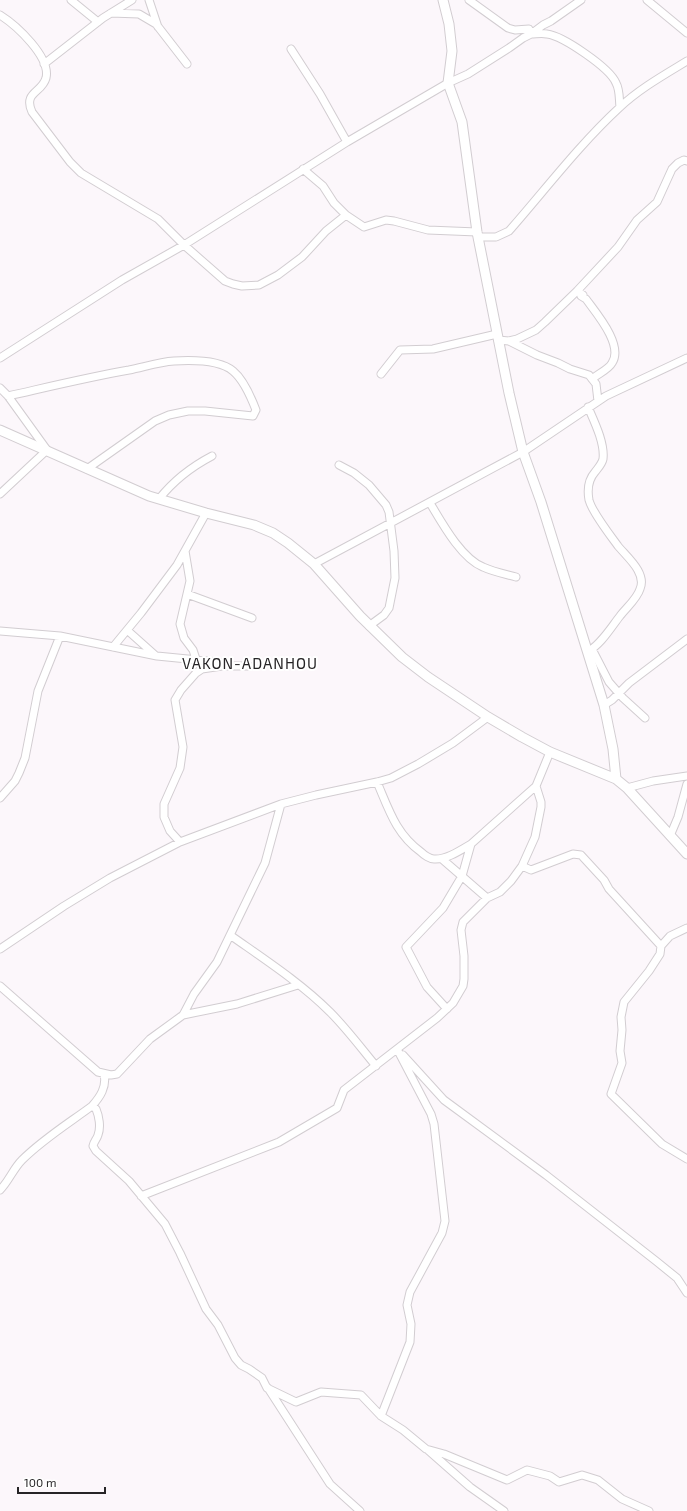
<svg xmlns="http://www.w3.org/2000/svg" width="687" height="1511" font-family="'Exo 2',sans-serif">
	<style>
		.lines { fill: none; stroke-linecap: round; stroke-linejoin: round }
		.street-casing { stroke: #d2cdd1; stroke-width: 9 }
		.secondary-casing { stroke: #d2cdd1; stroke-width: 11 }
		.street { stroke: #fff; stroke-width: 7 }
		.secondary { stroke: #fff; stroke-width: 9 }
		.labels { text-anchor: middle; stroke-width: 4; stroke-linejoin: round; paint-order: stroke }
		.quarter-label { font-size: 15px; letter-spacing: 1px; fill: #262426; stroke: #fff }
	</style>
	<rect width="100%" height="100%" fill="#fcf7fb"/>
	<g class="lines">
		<!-- street casing -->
		<g class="street-casing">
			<path id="street" d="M71,0l27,22
				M149,0l9,27
				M469,0l39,28 7,2 14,-1 2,5c5,0 11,-1 16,0 16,2 63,34 69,49 4,7 3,16 4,24
				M647,0l40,33
				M111,13l28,1 17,10 31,40
				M0,15c16,10 51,42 46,63 -4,15 -23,14 -14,34l38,50 11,11 77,46 26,26 41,36 8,3 9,2 17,-1 19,-10 24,-18 24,-26 20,-16
				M291,49l29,45 27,48
				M44,64l59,-46 29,-18
				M303,169l20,17 11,17 12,12 18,12 22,-7 8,1 34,9 49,2
				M478,237h18l13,-6c36,-41 70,-86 110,-123 20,-19 45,-33 68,-47
				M577,291l6,4 -2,1 5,3c10,14 38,46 26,64 -3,6 -14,11 -20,16
				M498,340l11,1 8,-2 19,-9 9,-8 32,-31 41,-44 19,-27 20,-18 15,-33 6,-6 6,-3 3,1
				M509,341l28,14 21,8 12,6 19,6 7,9 2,17
				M0,358l122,-78 62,-35 163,-103 101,-59 20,-9 41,-26 14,-10 8,-4 12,-9 8,-4 30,-21
				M381,374l19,-24 33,-1 64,-15
				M0,388l8,8 39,54 -47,44
				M8,396c40,-9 81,-19 121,-26 15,-3 30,-8 45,-9 17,-1 46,-1 59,10 11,9 18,26 23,39l-3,6 -48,-5h-17l-19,4 -14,6 -68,48
				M339,465l15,8 15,12 17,20 3,7 5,39 1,27 -6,30 -5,7 -15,11
				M159,499c15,-19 32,-32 53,-43
				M430,503c12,20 31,55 53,64 11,5 22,7 33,10
				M185,551l5,30 -10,43 4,14 9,12 3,9
				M314,564l209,-112 83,-56 81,-38
				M187,594l65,24
				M127,630l28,25
				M0,631l60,5 97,20 61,6 7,3
				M113,647l28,-34 36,-48 29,-52
				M592,649l17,33 14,16 22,20
				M588,651c12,-5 24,-25 32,-35 6,-8 17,-17 20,-27 7,-16 -13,-32 -22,-43 -8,-11 -26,-34 -29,-46 -2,-11 -1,-20 6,-28 3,-4 7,-8 8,-13 2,-16 -9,-38 -15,-52
				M604,705l8,-5 17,-17 58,-44
				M377,782c12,28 19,52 44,70 3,3 9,7 13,7 12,1 27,-9 37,-15
				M627,788l26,-7 34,-5
				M0,798l15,-17 4,-8 6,-15 13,-67 22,-55
				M670,836l8,-19 9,-33
				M180,842l-10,-11 -6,-14v-13l16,-36 3,-21 -8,-47 6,-10 15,-17 6,-4 20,-3h27
				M442,859l45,39
				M522,866l9,4 42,-16 8,1 23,25 5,9 52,57 -1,8 -11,17 -25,31 -3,15 1,13 -2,21 2,12 -11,31 51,50 25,15
				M230,935c34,24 71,48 100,77 17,17 31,36 46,54
				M661,946l9,-10 17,-8
				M0,949l64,-43 46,-28 70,-36 101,-38 35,-9 61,-13 14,-4 27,-14 35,-21 35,-26
				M0,986l98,86 13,3 6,-1 33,-35 33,-24 11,-21 23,-32 48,-99 16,-59
				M447,1009l-20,-22 -21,-40 37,-39 19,-32 9,-32 65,-58
				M183,1015l54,-11 61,-19
				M403,1055l41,45 102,75 110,86 21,17 10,15
				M92,1106c8,-9 15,-19 12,-32
				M0,1190c9,-9 13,-21 22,-30 21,-21 47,-37 70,-54l4,3c3,7 5,18 2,26 -1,4 -4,6 -5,11l3,5 33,30 36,43 15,29 26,56 12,16 17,33 6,7 8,4 13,9 5,10 29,14 25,-10 40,3 20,21 22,14 23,19 18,5 63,26 20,-10 23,6 9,6 23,-7 16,5 24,19 27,12
				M141,1196l138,-54 58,-34 7,-18 93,-72 16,-15 10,-17 1,-7v-23l-3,-26 2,-8 24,-24 13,-6 11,-11 11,-15 13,-29 6,-30v-5l-5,-16 14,-34
				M268,1388l62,96 30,27
				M381,1416l29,-74 1,-18 -4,-19 3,-13 32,-59 3,-12 -11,-97 -3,-10 -34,-65
				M428,1450l42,37 34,24"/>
		</g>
		<!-- secondary casing -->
		<g class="secondary-casing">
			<path id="secondary" d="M443,0l6,24 3,27 -4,32 14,39 15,110 32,161 14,59 18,50 63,203 9,44 3,30
				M0,430l149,66 57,17 48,12 19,8 15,10 26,21 46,52 42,41 26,20 60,40 34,20 28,15 66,27 11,9 60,66"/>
		</g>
		<!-- street -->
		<use href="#street" class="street"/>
		<!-- secondary -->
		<use href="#secondary" class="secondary"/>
	</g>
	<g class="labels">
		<!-- quarter labels -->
		<g class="quarter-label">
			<text x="250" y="669">VAKON-ADANHOU</text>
		</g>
	</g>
	<!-- scale -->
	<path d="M18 1487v6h87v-6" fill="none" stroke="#262426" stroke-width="2"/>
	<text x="24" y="1487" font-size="12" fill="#262426" stroke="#ffffff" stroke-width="3" paint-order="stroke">100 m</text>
</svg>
